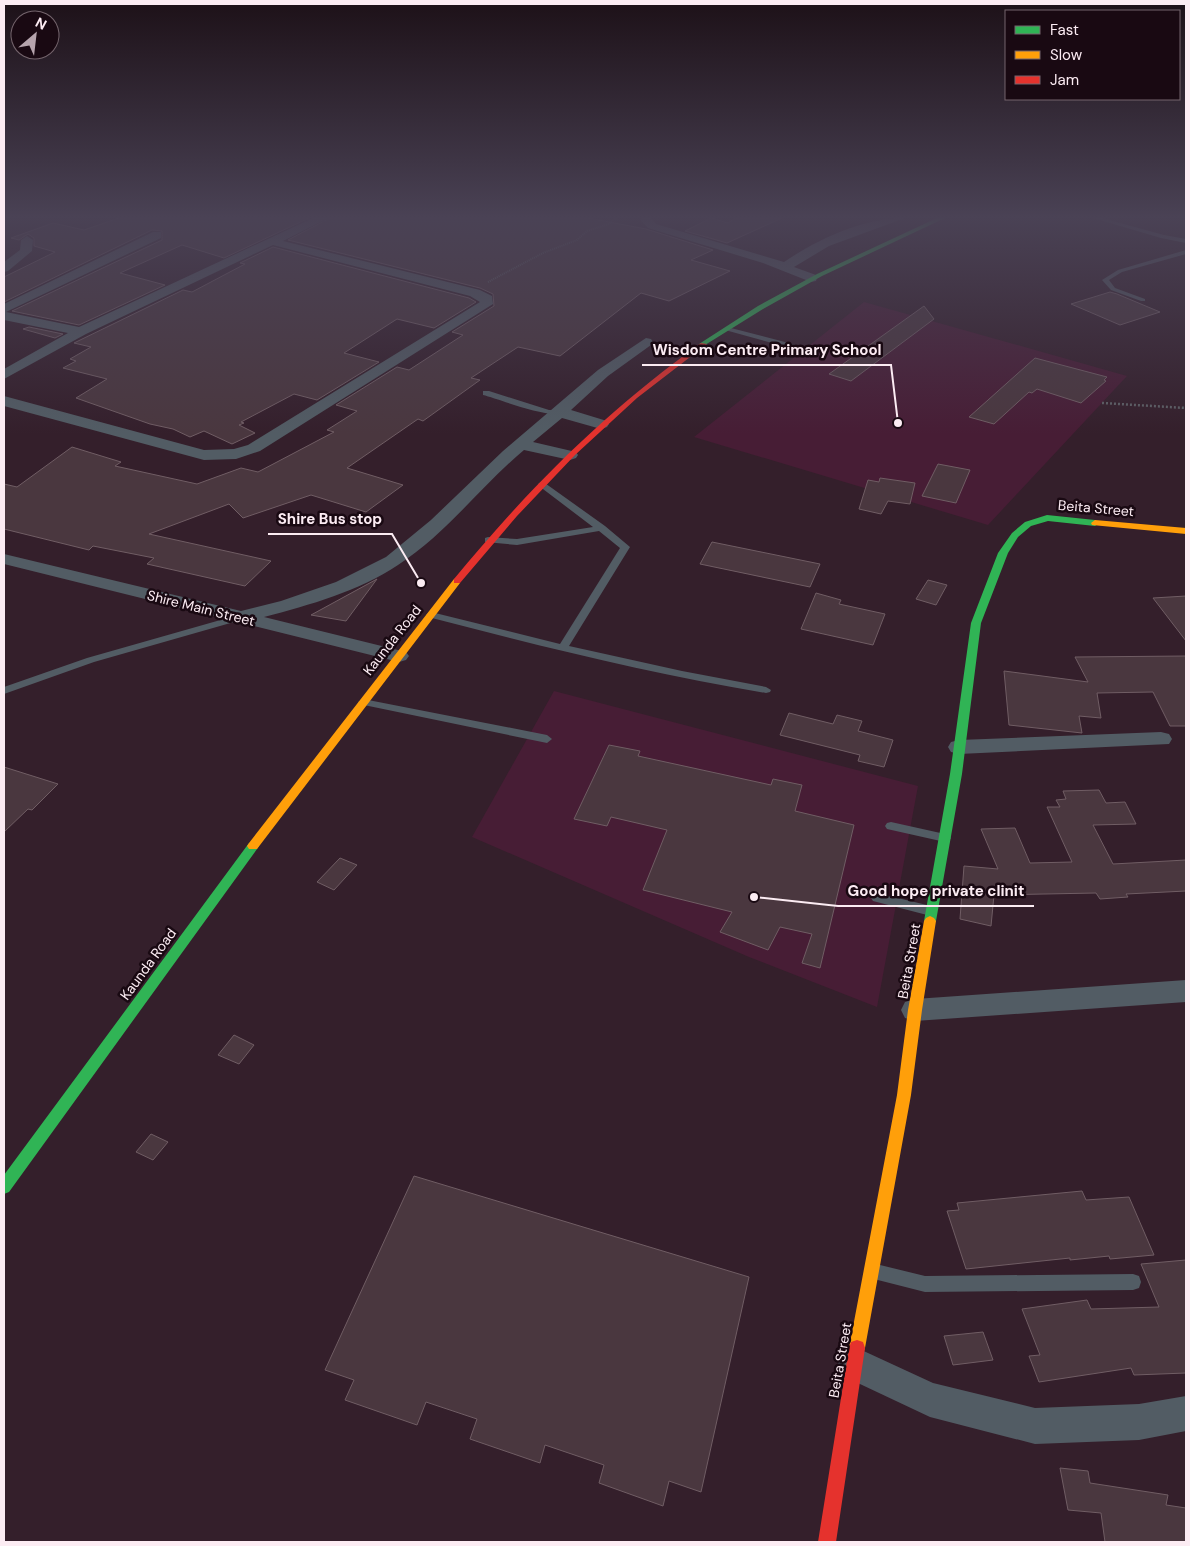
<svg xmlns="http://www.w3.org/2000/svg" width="1190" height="1546" font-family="'DM Sans',sans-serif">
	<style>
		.built { fill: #471d35 }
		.building { fill: #4a373f; stroke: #705d64 }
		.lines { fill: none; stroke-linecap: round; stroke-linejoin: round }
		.path-far1 { stroke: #5e6066; stroke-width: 2; stroke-dasharray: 1 1; stroke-linecap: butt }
		.path { stroke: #5e6066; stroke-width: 2.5; stroke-dasharray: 2 2; stroke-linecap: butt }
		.lane { fill: #525c64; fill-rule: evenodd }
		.street { fill: #525c64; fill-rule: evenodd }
		.fast { fill: #30b455; fill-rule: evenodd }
		.slow { fill: #ff9f0a; fill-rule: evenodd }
		.jam { fill: #e5322d; fill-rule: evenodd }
		.labels { text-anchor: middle; stroke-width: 5; stroke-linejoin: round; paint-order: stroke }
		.street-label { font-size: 14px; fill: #fcecf3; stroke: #190912 }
		.leader { fill: none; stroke: #fcecf3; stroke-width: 2 }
		.callout-dot { fill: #fcecf3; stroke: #190912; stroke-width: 2 }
		.callout-label { font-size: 15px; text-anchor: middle; font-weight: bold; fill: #fcecf3; stroke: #190912; stroke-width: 5; stroke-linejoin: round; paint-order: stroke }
	</style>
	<rect width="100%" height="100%" fill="#341f2b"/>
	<!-- built -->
	<path class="built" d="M864,302l157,44 106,30 -139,149 -294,-88z
		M554,691l364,95 -41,221 -128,-50 -277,-120z"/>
	<!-- building -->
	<path class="building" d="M119,218h190l-85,40 -42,-13 -62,28 45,12 -86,40 -67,-14 150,-71v-9l-10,-1 -148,72v-25l51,-25 -21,-6v-8l-6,-4 -9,6 -8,-2 42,-15 31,7z
		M330,218h258l58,11 67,21 -22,10 39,11 -61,30 -28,-8 -81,63 -42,-9 -47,31 9,2 -57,41 -5,-2 -71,49 56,17 -37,27 -55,-17 -68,23 -14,-14 -80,30 122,27 -26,25 -98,-22 7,-6 -61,-12 -4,4 -85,-21v-45l13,3 55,-40 49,15 -6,4 82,18 44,-16 17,4 76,-40 -7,-2 30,-19 -21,-6 61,-38 12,3 54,-35 -11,-3 42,-26 -1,-12 -13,-6 -192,-48z
		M711,218l17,5 7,-5h47l-55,25 -42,-12z
		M273,247l196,51 7,4 -42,26 -37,-9 -53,34 35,9 -62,38 -23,-6 -53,28 3,1 -5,2 16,8 -23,11 -28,-13 -14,6 -17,-8 -23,-5 -74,-26 31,-19 -44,-11 13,-7 -6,-2 21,-12 -17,-4 109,-53 9,2 53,-28 -5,-1z
		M1110,292l7,2 43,18 -40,13 -49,-21z
		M924,306l10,13 -83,62 -22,-7z
		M29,327l34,7 -8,4 -32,-9z
		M1035,358l72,19 -3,3 2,1 -25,22 -44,-14 -5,4 -3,-1 -35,32 -25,-7z
		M938,464l32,6 -14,33 -34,-7z
		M880,478l35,5 -5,21 -22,-3 -7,13 -22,-5 9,-29 11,2z
		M712,542l108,22 -10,23 -110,-23z
		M377,579l-31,42 -35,-6z
		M928,580l19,5 -11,20 -20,-6z
		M816,593l25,7 -2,4 46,10 -12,31 -72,-16z
		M1186,596v45l-33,-43z
		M1186,656v70h-16l-17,-34 -56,1 4,25 -22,-2 3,17 -73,-8 -5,-54 84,11 -13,-25z
		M789,713l44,11 4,-9 25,6 -4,10 35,9 -9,27 -26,-6 2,-6 -80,-20z
		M609,745l31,6 -2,5 133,29 2,-6 29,6 -7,26 59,14 -34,143 -18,-5 10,-29 -32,-7 -12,23 -48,-18 12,-20 -89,-22 24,-60 -56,-13 -4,9 -33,-7z
		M4,767l54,17 -26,26 -4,-1 -24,23z
		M1099,790l7,13 19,-1 11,22 -43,1 20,39 73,-4v31l-60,3 2,3 -28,2 -4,-6 -102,2 -3,31 -31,-7 4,-53 34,3 -17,-40 34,-1 15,35 42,-1 -25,-55h13l-4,-7 10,-1 -3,-8z
		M340,858l17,7 -23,25 -17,-8z
		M234,1035l20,10 -15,19 -21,-9z
		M151,1134l17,8 -15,18 -17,-8z
		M414,1176l335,101 -48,215 -32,-11 -6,25 -64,-23 5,-18 -59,-20 -5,18 -70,-24 7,-20 -51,-17 -9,23 -72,-25 9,-20 -29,-10z
		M1082,1191l4,9 43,-3 25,58 -44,4 -1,-3 -39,4v-2l-104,11 -19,-58 12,-1 -2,-7z
		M1186,1260v113l-52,2 -3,-7 -92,14 -10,-26 11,-1 -18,-46 65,-9 4,9 68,-2 -18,-43z
		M983,1332l10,28 -40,5 -9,-29z
		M1060,1468l28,3 2,12 78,12 -2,10 20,3v34h-81l-4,-29 -33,-3z"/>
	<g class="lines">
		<!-- path-far1 -->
		<path class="path-far1" d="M488,282l55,-29 34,-13 10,-9 22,-7 7,-6"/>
		<!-- path -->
		<path class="path" d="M1102,403l84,5"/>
		<!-- lane -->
		<path class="lane" d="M1093,218h9l62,17 22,4v4l-25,-5z
			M1186,250v4l-64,18 -13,8 6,8 30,11v2h-4l-30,-11 -9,-10 16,-10z
			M727,327l77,20 1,2 -4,2 -76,-21v-2z
			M483,391h6l60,19h11l4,2c-13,8 -65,-13 -81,-17z
			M542,481l63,45 25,21 -61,99 113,25 84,16 5,3 -1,2 -4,1c-114,-19 -226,-47 -338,-76l-2,-2 2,-2 3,-1 129,32 60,-96 -21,-17 -82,14 -32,-3v-4l3,-1 29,2 76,-12 -54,-41 -1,-2z
			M238,615l3,1 2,2 -2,2 -147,42 -90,32v-7l83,-29z
			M363,699l184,36 5,4 -5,4 -188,-39 -1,-2z
			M891,822l54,12 4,1 2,3 -2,3 -4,1 -58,-13 -2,-3 2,-3z
			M877,893l54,13 4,2 2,3 -2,3 -4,2 -58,-15 -2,-3 2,-3z
			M876,1264l49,12 208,-2 6,2 2,6 -2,6 -6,2 -208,2 -55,-14 -2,-6 2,-6z"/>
		<!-- street -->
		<path class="street" d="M313,218h15l-45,23 197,49 12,6 1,8 -233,147 -24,8 -32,1 -200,-54v-10l200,54 30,-1 14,-4 232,-143 -10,-6 -197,-51 -187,89 -82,45v-10l64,-36 -64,-13v-16l149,-72h8v6l-155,74 73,15z
			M642,218h9l5,6 128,38c34,-23 79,-44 121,-44l-76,28 -35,21 22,8 1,3 -1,3 -5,1 -48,-19 -115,-35 -8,-8z
			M27,236l6,4 -1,11 -24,20 -4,1v-10l16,-12 1,-10z
			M646,338l5,1 2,3 -2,3 -43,31 -37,34 36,11 2,3 -2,3 -6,2 -39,-11 -29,24 43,10 2,3 -2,3 -6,2 -46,-10c-43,36 -78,84 -126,115 -39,26 -88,40 -134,52l142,35 3,4 -3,4 -7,2 -395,-98v-10l237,57 40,-10 55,-19 50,-25 45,-37 72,-69 95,-81z
			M1161,732l8,2 3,5 -3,5 -210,10 -8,-2 -3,-5 3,-5 8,-2z
			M1186,980v22l-271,19 -10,-3 -4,-8 4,-8 10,-3z
			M855,1347l78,36 102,25 104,-4 47,-8v35l-47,9 -104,4 -105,-27 -87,-41 -5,-12 5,-12z"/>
		<!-- fast -->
		<path class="fast" d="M937,218h8l-123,58 -59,33 -58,36 -6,-1 59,-38 59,-32z
			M1047,515l48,5 4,3 -4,3 -47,-5 -17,5 -13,11 -10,16 -27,70 -19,151 -26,147 -2,3 -4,2 -4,-2 -2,-3 26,-147 21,-151 27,-70 14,-20 13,-11z
			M253,842l4,1 2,3 -2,3 -248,343 -5,2v-19l245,-332z"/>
		<!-- slow -->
		<path class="slow" d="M1095,520l91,8v6l-94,-9 -1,-2z
			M457,578l3,1v4l-203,266h-8l-2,-3 2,-3 205,-264z
			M930,916l4,2 2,3 -14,89 -11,85 -46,253 -2,6 -6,2 -6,-2 -2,-6 48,-253 11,-85 16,-89 2,-3z"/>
		<!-- jam -->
		<path class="jam" d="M701,343l6,1 -70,54 -62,57 -58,61 -57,67h-6v-4c76,-92 150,-166 247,-236z
			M857,1340l6,2 2,6 -29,194h-18l31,-194 2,-6z"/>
	</g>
	<!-- sky -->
	<linearGradient id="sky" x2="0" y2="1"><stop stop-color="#1d1118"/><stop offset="0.5" stop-color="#4a4255"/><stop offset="1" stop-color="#4a4255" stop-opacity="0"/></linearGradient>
	<rect width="1190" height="434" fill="url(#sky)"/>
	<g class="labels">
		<!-- street labels -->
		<g class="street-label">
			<text transform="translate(1096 508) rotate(5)" y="5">Beita Street</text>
			<text transform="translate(201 608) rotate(14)" y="5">Shire Main Street</text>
			<text transform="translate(392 640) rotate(-52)" y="5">Kaunda Road</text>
			<text transform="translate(909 961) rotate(-80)" y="5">Beita Street</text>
			<text transform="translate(148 964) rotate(-54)" y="5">Kaunda Road</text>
			<text transform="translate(840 1360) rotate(-80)" y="5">Beita Street</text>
		</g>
	</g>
	<!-- callouts -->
	<path class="leader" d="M898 423L891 365H642M421 583L392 534H268M754 897L838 906H1034"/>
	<g class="callout-dot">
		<circle cx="898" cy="423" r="5"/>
		<circle cx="421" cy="583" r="5"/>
		<circle cx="754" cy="897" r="5"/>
	</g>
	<g class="callout-label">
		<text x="767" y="355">Wisdom Centre Primary School</text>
		<text x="330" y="524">Shire Bus stop</text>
		<text x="936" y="896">Good hope private clinit</text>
	</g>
	<!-- border -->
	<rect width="1190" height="1546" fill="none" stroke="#fcecf3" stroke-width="10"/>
	<!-- legend -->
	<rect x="1005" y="10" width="175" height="90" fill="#190912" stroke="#74646c"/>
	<rect x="1015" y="26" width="25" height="8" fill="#30b455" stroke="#74646c"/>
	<text x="1050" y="35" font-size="15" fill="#fcecf3">Fast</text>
	<rect x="1015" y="51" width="25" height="8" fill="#ff9f0a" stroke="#74646c"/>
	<text x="1050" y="60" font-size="15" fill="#fcecf3">Slow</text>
	<rect x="1015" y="76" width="25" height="8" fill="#e5322d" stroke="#74646c"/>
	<text x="1050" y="85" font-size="15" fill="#fcecf3">Jam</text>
	<!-- north arrow -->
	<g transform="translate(35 35) rotate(28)"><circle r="24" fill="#190912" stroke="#74646c"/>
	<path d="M0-4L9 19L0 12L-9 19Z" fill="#b6a4ad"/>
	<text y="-8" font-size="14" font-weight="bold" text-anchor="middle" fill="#fcecf3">N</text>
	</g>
</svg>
